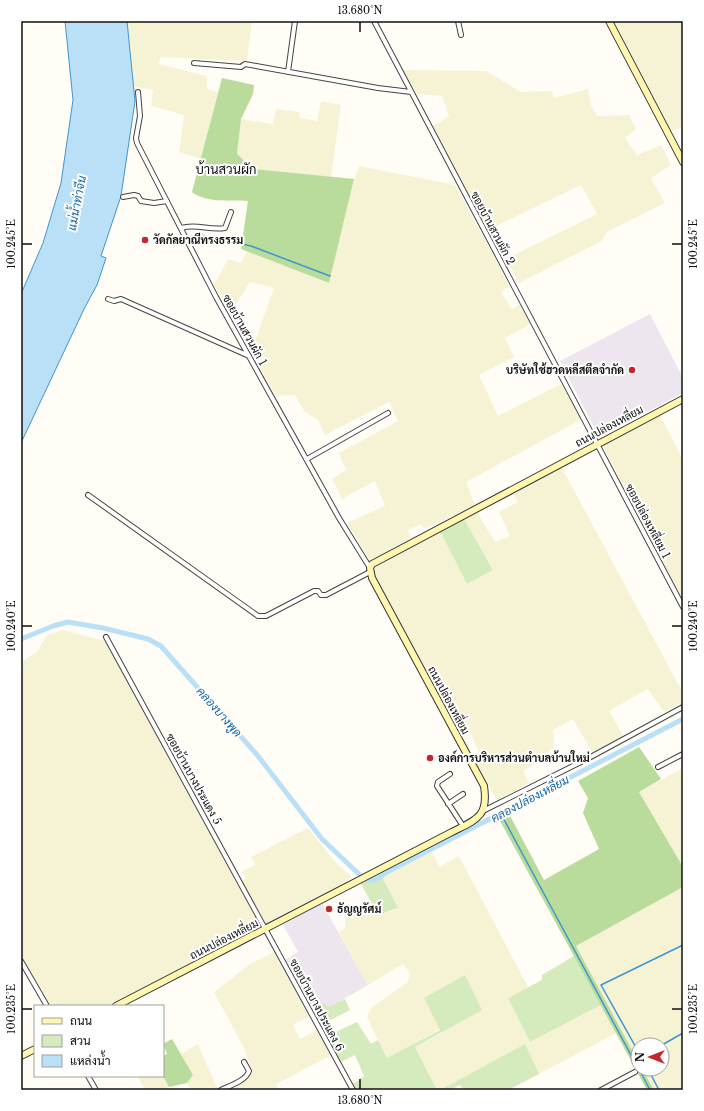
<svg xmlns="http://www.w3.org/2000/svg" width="704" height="1111" font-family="'Libre Baskerville',Sarabun,serif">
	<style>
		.industrial { fill: #eee6ef }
		.farmland { fill: #f6f3d4 }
		.green { fill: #d5ebbd }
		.forest { fill: #b9dc9c }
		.water { fill: #b9e0f7; stroke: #3f96cf }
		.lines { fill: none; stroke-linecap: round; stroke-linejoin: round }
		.stream { stroke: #3f96cf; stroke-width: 1.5 }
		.canal { stroke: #b9e0f7; stroke-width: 5 }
		.street-casing { stroke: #444; stroke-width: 6 }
		.secondary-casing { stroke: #333; stroke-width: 8 }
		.street { stroke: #fff; stroke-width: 4 }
		.secondary { stroke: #fff6b0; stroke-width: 6 }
		.ticks { fill: none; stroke: #111; stroke-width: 1.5 }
		.poi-dot { fill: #c4262e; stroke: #fff; stroke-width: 1.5 }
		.labels { text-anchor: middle; stroke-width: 4; stroke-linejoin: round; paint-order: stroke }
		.street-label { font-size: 11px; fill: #111; stroke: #fff }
		.poi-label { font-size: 11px; font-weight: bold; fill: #111; stroke: #fff; text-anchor: start }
		.water-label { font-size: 12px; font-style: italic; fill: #1768a6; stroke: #fff }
		.quarter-label { font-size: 13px; fill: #111; stroke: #fff }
		.neatline { fill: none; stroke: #111; stroke-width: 1.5 }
		.ticks-label { font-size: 10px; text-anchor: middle; fill: #111 }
	</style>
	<rect width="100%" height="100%" fill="#fffdf5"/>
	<!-- industrial -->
	<path class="industrial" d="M650,314l33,64v15l-84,44 -39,-76z
		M322,903l46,82 -40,23 -3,-5 -12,6 -28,-49 13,-8 -15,-27z"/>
	<!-- farmland -->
	<path class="farmland" d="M127,21h125l-5,40 -87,-4 -1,7 48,12v13l11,3 -17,67 -22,-7 5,-37 -33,-9 2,-16 -20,-4z
		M612,21h71v105l-12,6z
		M403,70l83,1 35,21 31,-1 2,7 34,-9 3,16 6,11 32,-1 7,14 -11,9 12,17 24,-10 10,20 -20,13 14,25 -58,29 -5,9 -83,42 -13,-24 91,-45 -16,-29 -87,42 -8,1 -54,-101 17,-11 -7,-20 -26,-2z
		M321,101l20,4 -10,72 -78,-8 -16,-15 4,-35 32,5 3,-15 23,3 1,6 17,3z
		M359,166l96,19 55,101 -9,6 11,17 8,-5 11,20 -26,14 9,19 -35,18 19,41 63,-32 21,35 -116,63 9,23 -51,24 -3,-5 -13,6 3,8 -41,23 -23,-38 38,-17 -10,-25 -33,18 -10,-20 14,-9 -7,-17 59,-32 -9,-19 -64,33 -7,-15 -13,-8 -10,-17 -19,1 -25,-44 23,-64 -24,-6 -19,30 -17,-27 14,-26 13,4 6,-12 82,32 25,-104z
		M660,415l23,45v140l-80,-154z
		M559,467l3,1 121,225v9l-19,10 -16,-23 -39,22 14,25 -31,16 -19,-33 -20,11 1,10 -1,8 -20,17 -10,6 6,12 -32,17 -23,-41 6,-5 -9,-20 -8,3 -89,-163 1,-7 3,-3 62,-33 27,53 26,-14 -29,-51 13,-7 18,30 15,-6 -11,-24 19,-10 -7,-10z
		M63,630l42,11 27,46 33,65 96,174 -151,80h-59l-30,-51v-293l16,-10 10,-17z
		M683,768v99l-44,-75z
		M308,828l28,35 16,14 -11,9 -75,38 -24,-43 4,-3 -4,-7 13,-6 -4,-8z
		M432,852l7,15 20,-11 69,131 -20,11 22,44 71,-37 15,28 -77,41 -15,-29 -84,45h-3l-22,-43 27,-14 -2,-4 -53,30 -20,-42 5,-10 36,-25 2,-9 -7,-9 -35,21 -29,-53 6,-4v-9l26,-15 7,11 20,-6 -15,-32z
		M683,887v203h-29l-12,-21h20v-24h-24v16l-62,-115z
		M274,952l35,64 -16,9 7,14 17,-9 15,25 -56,29 3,6h-54l26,-14 1,-6 -8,-22 -30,-56 36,-28z
		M198,1044l20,46h-27l-4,-7 6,-8 -12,-21z
		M140,1076h7l1,1 3,-1h12l6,11 -3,3h-21l-7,-13z"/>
	<!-- green -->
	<path class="green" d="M464,519l29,51 -26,14 -27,-53z
		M379,872l2,2 17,34 -20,7 -18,-33z
		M574,956l27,49 -71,37 -22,-44 34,-18v-5z
		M465,975l17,35 -67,37 22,43h-81l-3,-6 11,-8 -9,-21 -14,7 -14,-26 30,-14 14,22 7,-4 9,18 53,-28 -16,-32z
		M345,999l5,11 -29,15 -8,-16 12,-6 3,4z
		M525,1044l14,30 -31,16h-45l-3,-5 -10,5h-10z"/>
	<!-- forest -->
	<path class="forest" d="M222,78l32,7 -1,9 -12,25 -4,35 16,15 101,10 -25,104 -88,-34 7,-48c-18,-1 -42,2 -56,-9z
		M639,747l22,32 -22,13 44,75v20l-107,59 62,115v8h4l12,21h-7l-148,-271 9,-7 36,68 55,-31 -16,-36 5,-15 -10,-17z
		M172,1039l21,36 -6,8 -18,4 -6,-11v-20l4,-2 -4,-10z"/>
	<!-- water -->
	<path class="water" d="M65,21h62l8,80 -14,95 -20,60 5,2 -9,27 -12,22 -64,136v-149l22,-51 18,-60 12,-83z"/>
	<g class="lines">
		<!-- stream -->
		<path class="stream" d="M181,238l20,-3 50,11 79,30
			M501,814l137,254
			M662,1045l21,-12
			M638,1051l-37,-66 82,-40
			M639,1069l11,21
			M648,1069l11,21"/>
		<!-- canal -->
		<path class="canal" d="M21,639l32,-13 15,-4 35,6 45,11 13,7 97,110 64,83 41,39c9,5 15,1 22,-5l298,-154"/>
		<!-- street casing -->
		<g class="street-casing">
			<path id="street" d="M374,21l309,586
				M458,21l3,14
				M194,63l47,4 4,-3 133,24 33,4
				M288,72l7,-51
				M138,92l2,24 -4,22 1,5 79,154 123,221 31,50
				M123,197l11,-2 4,1 3,5 13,2 13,-2
				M181,228c15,-5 29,3 44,0l6,-16
				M108,299l6,2 7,-2 128,57
				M307,459l81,-46
				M88,495l170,121h8l48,-25h4l3,4h5l44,-23
				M106,637l247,453
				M658,767l25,-13
				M450,774l-12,8 -1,4 26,40
				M448,804l15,-10
				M483,811l104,-52 96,-52
				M21,961l26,45
				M88,1076l8,14
				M221,1090c8,-4 25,-9 28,-19l-5,-9
				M601,1090l34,-18"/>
		</g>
		<!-- secondary casing -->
		<g class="secondary-casing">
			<path id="secondary" d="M609,21l74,141
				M116,1006l334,-173c25,-13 39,-15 34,-47l-112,-208 -2,-10 2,-4 4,-2 307,-163
				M21,1056l14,-7"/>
		</g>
		<!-- street -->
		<use href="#street" class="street"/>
		<!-- secondary -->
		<use href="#secondary" class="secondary"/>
	</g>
	<!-- ticks -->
	<path class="ticks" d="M360,22v10M22,244h10M672,244h10M22,626h10M672,626h10M22,1009h10M672,1009h10M360,1079v10"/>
	<!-- markers -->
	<g class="poi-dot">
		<circle cx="145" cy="240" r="4"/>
		<circle cx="632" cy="370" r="4"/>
		<circle cx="430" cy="758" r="4"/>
		<circle cx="329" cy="909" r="4"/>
	</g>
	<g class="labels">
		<!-- street labels -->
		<g class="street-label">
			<text transform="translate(493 228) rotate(62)" y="4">ซอยบ้านสวนผัก 2</text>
			<text transform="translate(245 330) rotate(61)" y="4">ซอยบ้านสวนผัก 1</text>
			<text transform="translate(609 426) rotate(-28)" y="4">ถนนปล่องเหลี่ยม</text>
			<text transform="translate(648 521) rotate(62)" y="4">ซอยปล่องเหลี่ยม 1</text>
			<text transform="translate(449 700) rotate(62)" y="4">ถนนปล่องเหลี่ยม</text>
			<text transform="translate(194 779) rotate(61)" y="4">ซอยบ้านบางประแดง 5</text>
			<text transform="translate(224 939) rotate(-27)" y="4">ถนนปล่องเหลี่ยม</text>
			<text transform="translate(317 1005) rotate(62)" y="4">ซอยบ้านบางประแดง 6</text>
		</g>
		<!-- poi labels -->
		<g class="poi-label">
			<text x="153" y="244">วัดกัลยาณีทรงธรรม</text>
			<text x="624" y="374" text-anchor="end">บริษัทใช้ฮวดหลีสตีลจำกัด</text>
			<text x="438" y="762">องค์การบริหารส่วนตำบลบ้านใหม่</text>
			<text x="337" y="913">ธัญญรัศม์</text>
		</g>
		<!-- water labels -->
		<g class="water-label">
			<text transform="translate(77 203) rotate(-79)" y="4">แม่น้ำท่าจีน</text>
			<text transform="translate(219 712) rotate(49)" y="4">คลองบางพูด</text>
			<text transform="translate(530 799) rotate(-28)" y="4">คลองปล่องเหลี่ยม</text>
		</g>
		<!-- quarter labels -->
		<g class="quarter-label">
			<text x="226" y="174">บ้านสวนผัก</text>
		</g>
	</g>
	<!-- border -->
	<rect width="704" height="1111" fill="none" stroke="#ffffff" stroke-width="44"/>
	<!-- legend -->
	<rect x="34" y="1005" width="130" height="72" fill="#ffffff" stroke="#a0a0a0"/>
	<rect x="42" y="1018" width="20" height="6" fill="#fff6b0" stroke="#a0a0a0"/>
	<text x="70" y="1025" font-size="12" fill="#111111">ถนน</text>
	<rect x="42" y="1035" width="20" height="12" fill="#d5ebbd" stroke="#a0a0a0"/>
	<text x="70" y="1045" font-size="12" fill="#111111">สวน</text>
	<rect x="42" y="1055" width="20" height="12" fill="#b9e0f7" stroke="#a0a0a0"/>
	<text x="70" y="1065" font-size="12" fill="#111111">แหล่งน้ำ</text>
	<!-- north arrow -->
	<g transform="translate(650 1057) rotate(270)"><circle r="19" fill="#ffffff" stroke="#a0a0a0"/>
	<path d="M0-3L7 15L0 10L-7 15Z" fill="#c4262e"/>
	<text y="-6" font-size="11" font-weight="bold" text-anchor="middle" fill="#111111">N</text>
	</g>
	<rect x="22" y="22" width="660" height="1067" class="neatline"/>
	<g class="ticks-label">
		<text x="360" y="14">13.680°N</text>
		<text transform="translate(693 244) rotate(-90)" y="4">100.245°E</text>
		<text transform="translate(11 244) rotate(-90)" y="4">100.245°E</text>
		<text transform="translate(693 626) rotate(-90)" y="4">100.240°E</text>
		<text transform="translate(11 626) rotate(-90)" y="4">100.240°E</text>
		<text transform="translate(693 1009) rotate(-90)" y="4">100.235°E</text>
		<text transform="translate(11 1009) rotate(-90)" y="4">100.235°E</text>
		<text x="360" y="1104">13.680°N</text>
	</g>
</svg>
